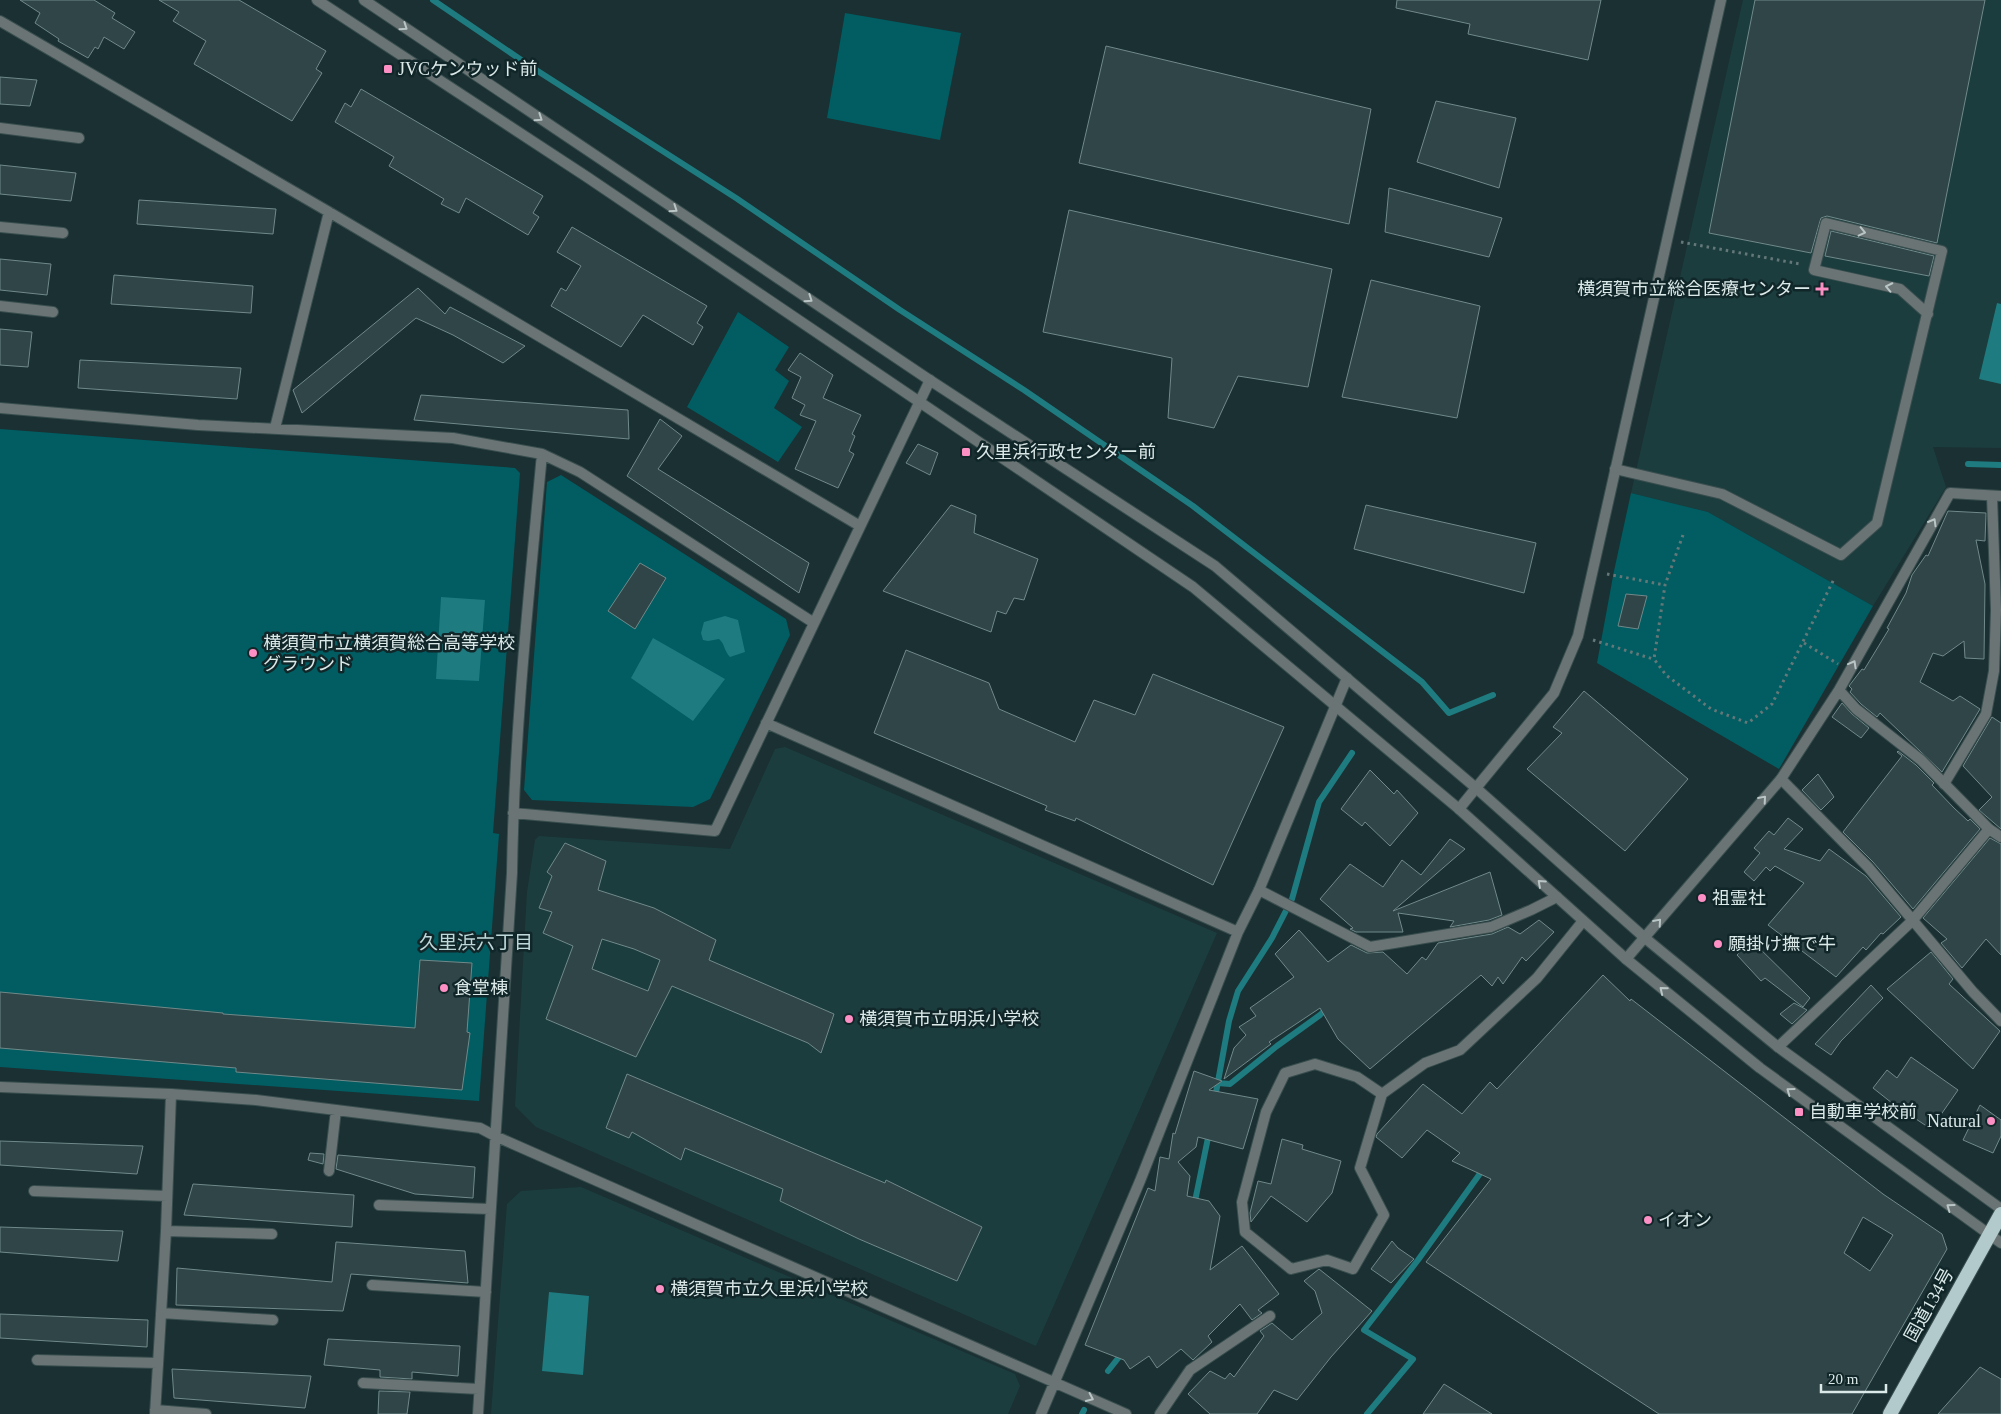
<svg xmlns="http://www.w3.org/2000/svg" width="2001" height="1414" font-family="'Times New Roman','Noto Sans JP',serif">
	<style>
		.built { fill: #1c3d3e }
		.green { fill: #015d62 }
		.water { fill: #1e7b80 }
		.lines { fill: none; stroke-linecap: round; stroke-linejoin: round }
		.stream { stroke: #1e7b80; stroke-width: 6 }
		.building { fill: #2f4547; stroke: #71898a; fill-rule: evenodd }
		.service-casing { stroke: #394e4f; stroke-width: 12 }
		.minor-casing { stroke: #394e4f; stroke-width: 12 }
		.tertiary-casing { stroke: #394e4f; stroke-width: 12 }
		.trunk-casing { stroke: #394e4f; stroke-width: 16 }
		.path { stroke: #657879; stroke-width: 3; stroke-dasharray: 2.5 4; stroke-linecap: butt }
		.service { stroke: #6a7475; stroke-width: 10 }
		.minor { stroke: #6a7475; stroke-width: 10 }
		.tertiary { stroke: #6a7475; stroke-width: 10 }
		.trunk { stroke: #b3cacc; stroke-width: 14 }
		.oneway { stroke: #bac6c6 }
		.poi-dot { fill: #fc8fc3; stroke: #102628; stroke-width: 2 }
		.labels { text-anchor: middle; stroke-width: 5; stroke-linejoin: round; paint-order: stroke }
		.poi-label { font-size: 18px; fill: #dce9e9; stroke: #102628; text-anchor: start }
		.street-label { font-size: 18px; fill: #dce9e9; stroke: #102628 }
		.neighbourhood-label { font-size: 19px; fill: #bfd9db; stroke: #102628 }
	</style>
	<rect width="100%" height="100%" fill="#1a3032"/>
	<!-- built -->
	<path class="built" d="M1743,0h258v448l-68,-1 13,40 -73,119 -165,-94 -77,-19z
		M785,747l432,186 -181,413 -500,-219 -21,-21 12,-214 8,-52 4,-4 191,13 45,-100z
		M581,1187l434,187 5,12 -12,28h-517l16,-210 14,-13z"/>
	<!-- green -->
	<path class="green" d="M845,13l116,20 -21,107 -113,-22z
		M738,312l51,35 -14,23 14,11 -15,27 28,19 -24,35 -91,-55z
		M0,429l515,39 5,5 -27,360 6,1 -20,267 -479,-34z
		M561,475l225,144 4,16 -80,164 -17,8 -161,-7 -8,-10 23,-308z
		M1631,493l77,19 165,94 -94,163 -182,-106 17,-92z"/>
	<!-- water -->
	<path class="water" d="M1997,303l4,1v80l-22,-5z
		M441,597l44,3 -6,81 -43,-2z
		M725,616l13,4 7,32 -15,5c-6,-6 -5,-13 -11,-18l-11,2 -5,-1 -2,-7 3,-11z
		M653,638l72,41 -32,42 -62,-43z
		M549,1292l40,4 -6,79 -41,-4z"/>
	<g class="lines">
		<!-- stream -->
		<path class="stream" d="M433,0l100,68 203,130 164,112 124,80 169,116 229,176 27,31 44,-18
			M1968,464l33,1
			M1218,1083l12,1 47,-38 43,-31 8,-8
			M1215,1098l14,-77 9,-30 34,-53 20,-39 27,-97 33,-49
			M1194,1206l15,-73
			M1108,1371l15,-19
			M1082,1414l2,-4
			M1367,1414l46,-55 -49,-29 54,-70 66,-92"/>
	</g>
	<!-- building -->
	<path class="building" d="M20,0h74l21,13 -3,5 23,14 -11,17 -20,-12 -6,12 -3,-2 -7,11 -30,-17 1,-2 -24,-16 5,-10z
		M159,0h80l87,51 -10,18 6,4 -30,48 -98,-57 12,-23 -33,-20 6,-9z
		M1397,0h204l-13,60 -120,-26 2,-10 -74,-16z
		M1755,0h230l-48,243 -110,-27 -6,2 -1,3 -9,32 -102,-20z
		M1106,46l265,63 -22,115 -270,-61z
		M0,77l37,3 -7,26 -30,-2z
		M361,89l182,107 -10,17 6,4 -11,18 -62,-37 -7,15 -18,-9 3,-5 -55,-33 5,-9 -59,-35 10,-19 6,4z
		M1436,101l80,17 -17,70 -82,-26z
		M0,165l76,8 -5,28 -71,-7z
		M1389,188l113,30 -13,39 -104,-25z
		M139,200l137,9 -3,25 -136,-10z
		M1069,210l263,59 -24,118 -70,-11 -24,52 -46,-10 4,-60 -129,-26z
		M572,227l135,79 -10,17 6,4 -10,18 -50,-30 -22,32 -70,-41 10,-18 5,3 15,-25 -24,-14z
		M1831,231l103,25 -5,20 -104,-20z
		M0,259l51,5 -4,31 -47,-5z
		M114,275l139,11 -2,27 -140,-9z
		M1371,280l109,26 -23,112 -115,-21z
		M418,288l27,26 5,-7 75,39 -22,17 -50,-28 -37,-17 -114,95 -9,-23z
		M0,329l32,3 -4,35 -28,-2z
		M800,353l33,22 -10,23 38,17 -9,19 3,2 -6,15 5,3 -16,34 -43,-19 21,-48 -16,-6 5,-10 -13,-7 9,-21 -13,-7z
		M80,360l161,8 -4,31 -159,-11z
		M421,395l207,15 1,29 -215,-19z
		M660,419l22,17 -24,33 151,94 -10,30 -172,-117z
		M918,444l20,9 -8,22 -24,-12z
		M951,505l25,10 -2,18 64,26 -14,41 -10,-2 -8,16 -9,-3 -6,21 -108,-41z
		M1366,505l170,38 -12,50 -170,-44z
		M1948,511l38,2 -1,28 -9,-1 9,44 -1,75 -19,-1 -1,-17 -21,15 -10,-3 -13,29 33,19 7,-5 20,13 -38,63 -62,-59 -3,4 -16,-13 -11,-12 2,-3 -3,-3 13,-17 2,1 25,-41 -2,-1 19,-35 6,-18 14,-20 2,1z
		M640,563l26,15 -31,51 -27,-18z
		M1626,594l21,2 -9,33 -20,-3z
		M906,650l83,33 10,26 76,33 19,-42 41,15 18,-41 131,53 -71,158 -137,-67 -1,3 -30,-11 2,-4 -173,-73z
		M1584,691l104,88 -63,72 -98,-82 35,-36 -9,-6z
		M1842,703l10,11 17,14 -8,10 -29,-21z
		M1992,717l9,6v106l-22,-19 13,-13 -29,-31z
		M1898,751l18,14 18,18 -2,2 22,23 14,13 2,-2 10,10 -67,80 -40,-47 -30,-30 59,-76 -5,-4z
		M1370,770l24,24 3,-4 21,23 -28,33 -25,-24 -3,4 -21,-17z
		M1818,774l16,23 -13,13 -19,-20z
		M1788,818l15,11 -19,20 36,12 9,-12 37,27 35,41 -18,17 -2,-1 -15,17 -3,-3 -27,30 -68,-52 36,-42 -29,-17 -5,5 -4,-4 -12,14 -10,-9 16,-19 -6,-5 15,-17 5,4z
		M1990,838l11,6v111l-15,-16 -24,29 -21,-25 6,-4 -24,-21z
		M1450,839l15,10 -72,62 97,-39 12,43 -13,5 -39,7 4,-6 -56,-8 5,19h-47l-6,-3 3,-1 -33,-29 30,-35 33,23 19,-27 19,15z
		M565,843l41,18 -8,29 56,18 62,32 -7,20 125,54 -13,39 -13,-10 -136,-57 -36,71 -90,-38 27,-73 -30,-13 9,-21 -13,-4 13,-32 -5,-4zM602,939l32,10 26,11 -12,31 -56,-22z
		M1539,920l15,12 -28,29 -4,-4 -19,27 -5,-7 -6,9 -11,-11 -111,94 -32,-30 -18,-31 -51,34 2,2 -47,35 10,-31 12,-13 -7,-8 17,-11 -6,-8 44,-31 -19,-23 24,-24 29,32 23,-17 16,8 16,-1 24,22 15,-17 4,3 12,-17 54,-9 16,-7 12,7z
		M1751,940l59,58 -7,9 -38,-29 -4,3 -24,-26z
		M1931,952l22,27 -4,5 51,47 -27,38 -86,-80z
		M420,960l52,3 -5,69 3,1 -8,57 -226,-18v-4l-236,-20v-56l223,21v1l192,14z
		M1603,975l27,26 1,-2 252,195 59,40 5,15 -95,165h-193l-233,-152 65,-83 -39,-18 8,-8 -33,-23 -25,28 -26,-21 1,-3 46,-50 39,30 28,-32 7,7zM1863,1217l30,18 -23,36 -26,-18z
		M1871,985l12,13 -42,43 -10,14 -16,-11z
		M1794,1003l13,7 -15,14 -12,-10z
		M1911,1057l47,33 -27,39 -39,-26 -19,-15 14,-18 10,8z
		M1194,1071l28,10 -13,9 49,9 -15,50 -45,-12 -2,10 -18,15 12,14 -3,20 22,5 11,15 -10,54 32,-24 37,48 -21,16 4,3 -10,7 -12,-16 -32,32 4,6 -19,18 -12,-11 -24,19 -8,-12 -19,13 -6,-9 -39,-15 63,-157 7,3 5,-34 9,2 4,-26 2,1z
		M627,1074l258,109 1,-3 96,47 -25,54 -98,-42 -79,-38 3,-12 -98,-41 -4,12 -49,-28 -3,6 -23,-10z
		M1980,1105l21,15v16l-8,17 -30,-13z
		M1282,1139l21,6 -1,4 39,12 -9,32 -25,29 -36,-26 -20,26 -1,-9 8,-32 13,3z
		M0,1141l143,5 -6,28 -137,-9z
		M310,1153l14,1 -1,10 -15,-4z
		M338,1155l137,12 -2,31 -58,-4 -79,-25z
		M193,1184l161,11 -2,32 -168,-12z
		M0,1227l123,4 -5,30 -118,-9z
		M1392,1241l6,7 16,11 -23,24 -20,-14z
		M336,1242l129,9 3,32 -117,-9 -8,37 -167,-6 1,-37 155,14z
		M1319,1269l53,42 -41,46 -34,43 -23,-10 -17,24h-47l-22,-20 22,-23 15,8 5,-6 4,4 30,-41 -4,-5 12,-8 20,17 30,-27 -7,-22 -11,-10z
		M0,1314l148,6 -1,27 -147,-9z
		M328,1339l132,7 -2,30 -46,-4v7l-32,-2v-7l-56,-5z
		M1980,1367l21,12v35h-63z
		M172,1369l139,7 -6,32 -131,-10z
		M1444,1384l48,30h-69z
		M379,1391l31,1 -3,22h-29z"/>
	<g class="lines">
		<!-- service casing -->
		<g class="service-casing">
			<path id="service" d="M1615,469l107,25 119,61 36,-32 65,-272 -116,-28 -12,47 86,19 28,25
				M1781,779l87,88 105,125 28,29
				M1944,784l42,-70 8,-43 2,-61 -4,-114
				M1259,890l111,57 121,-20 40,-17 26,-13
				M1778,1047l134,-126 77,-92"/>
		</g>
		<!-- minor casing -->
		<g class="minor-casing">
			<path id="minor" d="M0,21l329,191 531,314
				M0,128l79,10
				M0,227l63,6
				M0,306l53,6
				M0,408l198,17 255,13 89,16 38,18 234,151
				M275,428l54,-216
				M1839,690l17,19 65,51 68,69 12,8
				M766,723l472,209
				M1459,809l17,-21
				M513,813l202,18 215,-451
				M1626,959l155,-180 58,-89 111,-197 51,3
				M0,1087l171,7 85,6 224,28 15,8 631,278
				M1382,1094l-25,-17 -42,-13 -30,9 -19,39 -24,90 3,30 46,37 36,-9 26,9 31,-54 -24,-47 22,-74 43,-31 35,-13 77,-72 46,-57
				M329,1171l7,-61
				M34,1191l133,5
				M379,1205l111,4
				M166,1231l106,3
				M372,1285l114,7
				M161,1313l112,7
				M37,1360l121,3
				M363,1383l116,6
				M155,1410l51,4
				M155,1414l11,-183 5,-137
				M478,1414l34,-541c2,-140 17,-280 30,-419
				M1041,1414l99,-233 98,-249 21,-42 88,-212
				M1160,1414l30,-44 80,-54"/>
		</g>
		<!-- tertiary casing -->
		<g class="tertiary-casing">
			<path id="tertiary" d="M317,0l270,177 606,410 266,222 167,150 134,109 241,175
				M364,0l561,377 290,189 261,222 169,150 133,109 223,162
				M1476,788l78,-95 24,-57 143,-636"/>
		</g>
		<!-- trunk casing -->
		<g class="trunk-casing">
			<path id="trunk" d="M1890,1414l111,-200"/>
		</g>
		<!-- path -->
		<path class="path" d="M1681,242l119,22
			M1683,535l-18,50 -11,74 12,16 45,34 37,14 24,-19 62,-125
			M1607,574l58,11
			M1593,640l60,19
			M1804,643l34,21"/>
		<!-- service -->
		<use href="#service" class="service"/>
		<!-- minor -->
		<use href="#minor" class="minor"/>
		<!-- tertiary -->
		<use href="#tertiary" class="tertiary"/>
		<!-- trunk -->
		<use href="#trunk" class="trunk"/>
	</g>
	<!-- one-way arrows -->
	<defs><path id="oneway-chevron" d="M-2-3.5L2.5 0L-2 3.5" fill="none" stroke-width="1.6" stroke-linecap="round" stroke-linejoin="round" transform="scale(1.25)"/></defs>
	<g class="oneway">
		<use href="#oneway-chevron" transform="translate(404 27) rotate(34)"/>
		<use href="#oneway-chevron" transform="translate(539 118) rotate(34)"/>
		<use href="#oneway-chevron" transform="translate(674 209) rotate(34)"/>
		<use href="#oneway-chevron" transform="translate(1862 232) rotate(13)"/>
		<use href="#oneway-chevron" transform="translate(1889 287) rotate(-168)"/>
		<use href="#oneway-chevron" transform="translate(809 299) rotate(34)"/>
		<use href="#oneway-chevron" transform="translate(1933 522) rotate(-60)"/>
		<use href="#oneway-chevron" transform="translate(1853 664) rotate(-61)"/>
		<use href="#oneway-chevron" transform="translate(1763 799) rotate(-49)"/>
		<use href="#oneway-chevron" transform="translate(1541 883) rotate(-138)"/>
		<use href="#oneway-chevron" transform="translate(1658 922) rotate(-49)"/>
		<use href="#oneway-chevron" transform="translate(1663 990) rotate(-141)"/>
		<use href="#oneway-chevron" transform="translate(1790 1091) rotate(-144)"/>
		<use href="#oneway-chevron" transform="translate(1950 1207) rotate(-144)"/>
		<use href="#oneway-chevron" transform="translate(1090 1398) rotate(25)"/>
	</g>
	<!-- markers -->
	<g class="poi-dot">
		<rect x="383" y="64" width="10" height="10" rx="2.5"/>
		<path d="M1819.5 281.5h5v5h5v5h-5v5h-5v-5h-5v-5h5z"/>
		<rect x="961" y="447" width="10" height="10" rx="2.5"/>
		<circle cx="253" cy="653" r="5"/>
		<circle cx="1702" cy="898" r="5"/>
		<circle cx="1718" cy="944" r="5"/>
		<circle cx="444" cy="988" r="5"/>
		<circle cx="849" cy="1019" r="5"/>
		<rect x="1794" y="1107" width="10" height="10" rx="2.5"/>
		<circle cx="1991" cy="1121" r="5"/>
		<circle cx="1648" cy="1220" r="5"/>
		<circle cx="660" cy="1289" r="5"/>
	</g>
	<g class="labels">
		<!-- poi labels -->
		<g class="poi-label">
			<text x="398" y="75">JVCケンウッド前</text>
			<text x="1811" y="295" text-anchor="end">横須賀市立総合医療センター</text>
			<text x="976" y="458">久里浜行政センター前</text>
			<text x="263" y="649">横須賀市立横須賀総合高等学校<tspan x="263" dy="21">グラウンド</tspan></text>
			<text x="1712" y="904">祖霊社</text>
			<text x="1728" y="950">願掛け撫で牛</text>
			<text x="454" y="994">食堂棟</text>
			<text x="859" y="1025">横須賀市立明浜小学校</text>
			<text x="1809" y="1118">自動車学校前</text>
			<text x="1981" y="1127" text-anchor="end">Natural</text>
			<text x="1658" y="1226">イオン</text>
			<text x="670" y="1295">横須賀市立久里浜小学校</text>
		</g>
		<!-- street labels -->
		<g class="street-label">
			<text transform="translate(1929 1305) rotate(-61)" y="6">国道134号</text>
		</g>
		<!-- neighbourhood labels -->
		<g class="neighbourhood-label">
			<text x="476" y="949">久里浜六丁目</text>
		</g>
	</g>
	<!-- scale -->
	<path d="M1821 1384v8h65v-8" fill="none" stroke="#dce9e9" stroke-width="2.5"/>
	<text x="1828" y="1384" font-size="15" fill="#dce9e9" stroke="#102628" stroke-width="4" paint-order="stroke">20 m</text>
</svg>
